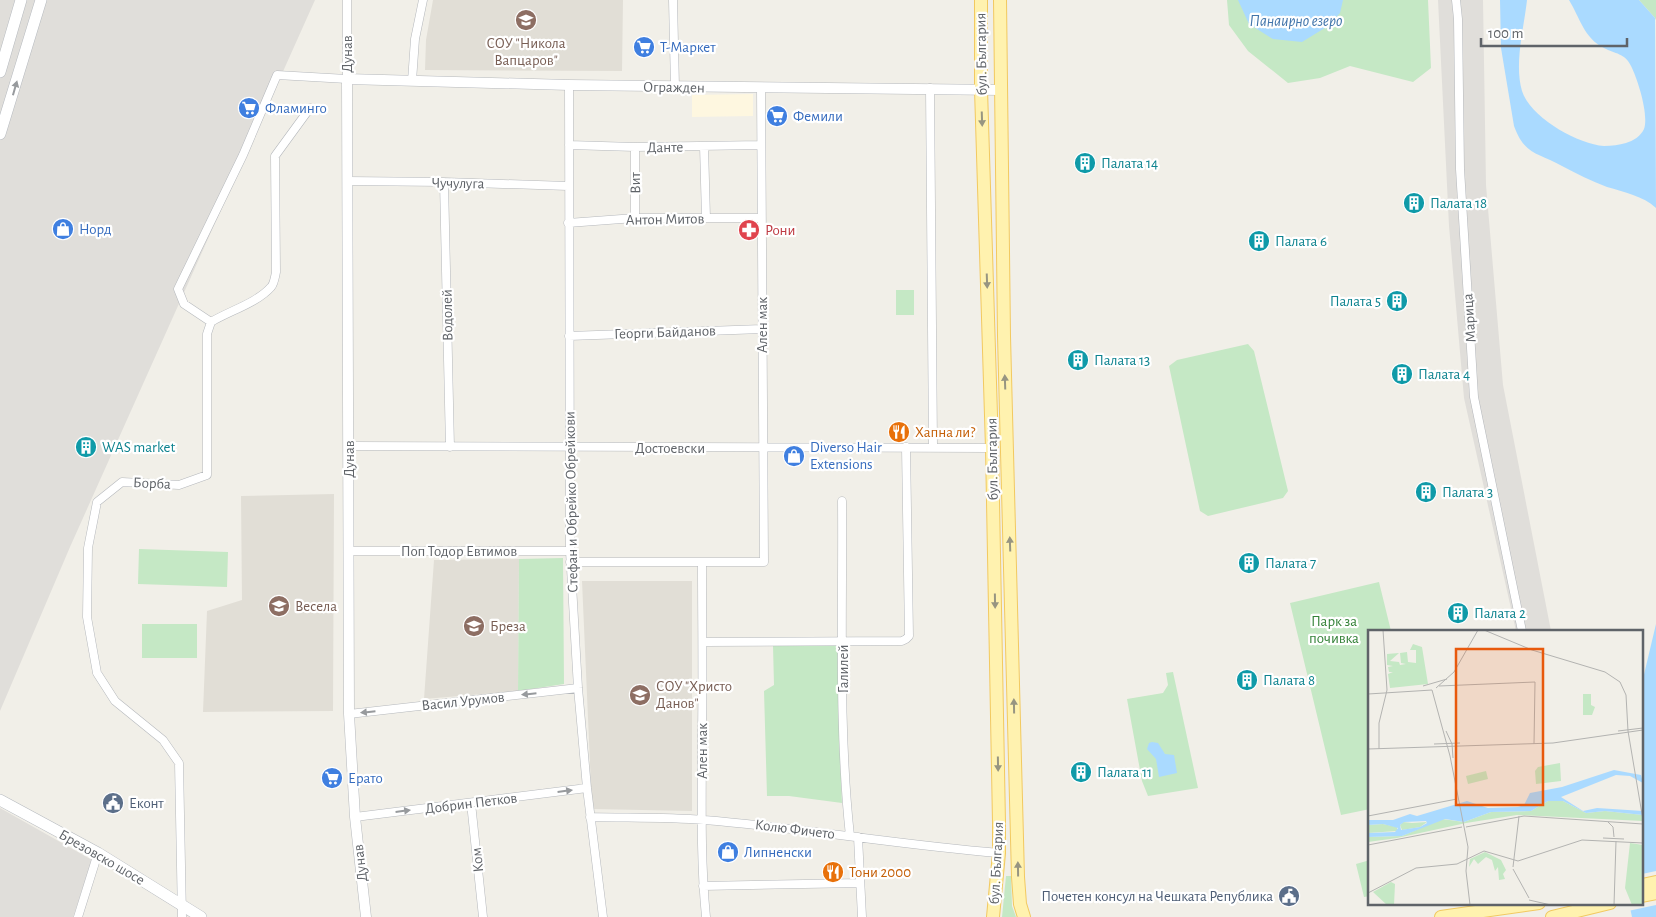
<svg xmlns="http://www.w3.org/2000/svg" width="1656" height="917" font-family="'Alegreya Sans',sans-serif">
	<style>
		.commercial { fill: #fef7e0 }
		.industrial { fill: #e0deda }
		.education { fill: #e1ded6 }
		.green { fill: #c5e8c5 }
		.water { fill: #aadaff }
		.pier { fill: #f1efe8 }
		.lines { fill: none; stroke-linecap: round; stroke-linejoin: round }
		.minor-casing { stroke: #b5b8bc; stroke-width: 9 }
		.tertiary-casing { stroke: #b5b8bc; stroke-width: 11 }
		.secondary-casing { stroke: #b6babf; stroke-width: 12 }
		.primary-casing { stroke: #f2c960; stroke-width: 14 }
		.minor { stroke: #fff; stroke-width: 8 }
		.tertiary { stroke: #fff; stroke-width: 10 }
		.secondary { stroke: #fff; stroke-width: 11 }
		.primary { stroke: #fff2af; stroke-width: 12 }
		.oneway { fill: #979a9d }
		.oneway2 { fill: #979581 }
		.labels { text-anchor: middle; stroke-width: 4.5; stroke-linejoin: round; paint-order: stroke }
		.education-label { font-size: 15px; fill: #785e54; stroke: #fff; text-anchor: start }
		.shop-label { font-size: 15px; fill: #366cbe; stroke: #fff; text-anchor: start }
		.street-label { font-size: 15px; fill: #5f6368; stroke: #fff }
		.culture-label { font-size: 15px; fill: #0d838f; stroke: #fff; text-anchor: start }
		.health-label { font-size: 15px; fill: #be3a42; stroke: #fff; text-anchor: start }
		.food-label { font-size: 15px; fill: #c56008; stroke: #fff; text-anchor: start }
		.park-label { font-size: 15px; fill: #348238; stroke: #fff }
		.service-label { font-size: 15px; fill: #4e5e75; stroke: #fff; text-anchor: start }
		.water-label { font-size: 16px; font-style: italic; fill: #4174aa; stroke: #fff }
		.inset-road { fill: none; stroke: #b3b3b1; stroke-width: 1 }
		.view { fill: #e8590c; fill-opacity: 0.15; stroke: #e8590c; stroke-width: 2.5 }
		.inset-edge { fill: none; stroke: #5f6368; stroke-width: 2.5 }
	</style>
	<rect width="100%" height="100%" fill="#f1efe8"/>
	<!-- commercial -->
	<path class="commercial" d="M753,94v22l-61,1v-22z"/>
	<!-- industrial -->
	<path class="industrial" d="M0,0h315l-245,547 -70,164z
		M1438,0h45l3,185 17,200 48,246h-35l-52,-233 -15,-172z
		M0,808l92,52 -19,57h-73z"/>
	<!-- education -->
	<path class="education" d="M433,0h190l-1,71 -197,-1 1,-30z
		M334,494l-1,217 -130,1 4,-101 35,-11 -1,-104z
		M519,559l-1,132 -94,8 10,-139z
		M582,581h110v230l-100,-2z"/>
	<!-- green -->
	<path class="green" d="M1227,0h201l3,68 -18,14 -63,-16 -30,12 -32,5 -40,-32 -19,-26z
		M1639,0h17v20l-1,-2z
		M896,290h18v25h-18z
		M1248,344l6,7 34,140 -5,7 -75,18 -8,-5 -31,-145 8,-6z
		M139,549l89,3 -1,35 -89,-3z
		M563,558l1,126 -46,7 1,-132z
		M1379,582l12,49h-21v178l-29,6 -51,-212z
		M142,624h55v34h-55z
		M803,645h36v86l3,72 -53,-7h-22l-3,-105 10,-6 -1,-39z
		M1173,672l25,116 -50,8 -6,-15 -15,-82 36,-6 5,-8 -2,-12z
		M1370,860v36l-6,1 -8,-33z
		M1006,876h5l1,30 4,11h-14z"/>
	<!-- water -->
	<path class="water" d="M1238,0h105l-3,13 -12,13 -26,16 -29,-3 -24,-15z
		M1500,0h27c-3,28 -13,64 -5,91 8,26 55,53 82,55 8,0 15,-1 22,-3 7,-2 15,-7 18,-14 5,-14 -6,-49 -13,-63 -6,-13 -16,-12 -27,-18 -20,-10 -24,-30 -35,-48h70l16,18 1,190c-13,-12 -32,-16 -49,-21 -16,-6 -30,-13 -45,-21 -24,-14 -37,-10 -48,-40l-13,-78z
		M1656,624v293h-24l-3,-14h13v-220z
		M1152,742l6,1 7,11 9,1 3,18 -18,4 -3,-18 -9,-10 2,-6z"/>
	<!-- pier -->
	<path class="pier" d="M1656,871v34l-28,6 -2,-8h16v-29z"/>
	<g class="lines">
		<!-- minor casing -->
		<g class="minor-casing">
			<path id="minor" d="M673,0l2,87
				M1456,0l2,19 2,150 14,228 48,234
				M412,81l3,-42 8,-39
				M569,85l1,466 8,137 9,100 16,129
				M930,88l3,359
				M569,145l66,2 126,-2
				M704,146l2,72
				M635,147v71
				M347,181l97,1 124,4
				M444,182l6,265
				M568,223l67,-5h126
				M211,322l-27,-18 -6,-15 65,-134 34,-80 70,4v-79
				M569,336l193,-7
				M349,446l643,2
				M842,501c1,111 -4,224 8,335
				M349,551h221
				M570,562h194l-3,-474
				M702,563c0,57 1,114 0,171 0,61 -2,122 4,183
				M703,642l199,-1 4,-2 3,-3 -3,-189
				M349,714l229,-26
				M471,803l12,114
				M355,817l232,-29
				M590,817c38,1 76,0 114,3 99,8 196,25 295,33
				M858,837l4,80
				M703,886l157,-3
				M78,917l20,-64
				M182,917l-3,-154 -16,-23 -48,-39 -18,-28 -10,-56 1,-69 9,-46 25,-20 57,3 28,-10v-141l4,-12c18,-11 46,-19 60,-35 3,-3 4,-10 5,-15l-1,-116 35,-48"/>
		</g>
		<!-- tertiary casing -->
		<g class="tertiary-casing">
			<path id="tertiary" d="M366,917l-11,-100 -6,-103 -2,-635 222,6 433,5"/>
		</g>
		<!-- secondary casing -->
		<g class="secondary-casing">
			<path id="secondary" d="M0,72l21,-72
				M0,134l41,-134
				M0,800l98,53 103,64"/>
		</g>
		<!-- primary casing -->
		<g class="primary-casing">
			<path id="primary" d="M981,0v89l11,359 7,375v30l-6,64
				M1000,0l4,336 14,541 2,27 4,13
				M1642,885l14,-3
				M1642,896l14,-3
				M1441,917l98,-14
				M1552,917l58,-14"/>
		</g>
		<!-- minor -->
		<use href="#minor" class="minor"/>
		<!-- tertiary -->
		<use href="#tertiary" class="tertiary"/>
		<!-- secondary -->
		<use href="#secondary" class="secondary"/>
		<!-- primary -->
		<use href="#primary" class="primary"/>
	</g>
	<!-- one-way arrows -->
	<defs><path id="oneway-solid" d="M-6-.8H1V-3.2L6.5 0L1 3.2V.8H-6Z" transform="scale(1.25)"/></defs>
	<g class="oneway">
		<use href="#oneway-solid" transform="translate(15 88) rotate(-74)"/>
		<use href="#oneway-solid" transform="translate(529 694) rotate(174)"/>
		<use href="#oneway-solid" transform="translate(368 712) rotate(174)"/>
		<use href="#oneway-solid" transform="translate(565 791) rotate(-7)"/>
		<use href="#oneway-solid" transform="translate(403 811) rotate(-7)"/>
	</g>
	<g class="oneway2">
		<use href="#oneway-solid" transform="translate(982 119) rotate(88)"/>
		<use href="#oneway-solid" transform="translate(987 281) rotate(88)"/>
		<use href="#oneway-solid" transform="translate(1005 382) rotate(-92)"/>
		<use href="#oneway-solid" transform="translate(1010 544) rotate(-92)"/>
		<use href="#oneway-solid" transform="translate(995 601) rotate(89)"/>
		<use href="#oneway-solid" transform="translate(1014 706) rotate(-91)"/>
		<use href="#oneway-solid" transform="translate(998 764) rotate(89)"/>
		<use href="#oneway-solid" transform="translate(1018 869) rotate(-91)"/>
	</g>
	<!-- icons -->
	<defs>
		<g id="school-disc" transform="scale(1.125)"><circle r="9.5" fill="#8d6e63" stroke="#fff"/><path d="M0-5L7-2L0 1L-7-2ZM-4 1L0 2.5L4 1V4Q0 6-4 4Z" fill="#fff"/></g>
		<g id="supermarket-disc" transform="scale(1.125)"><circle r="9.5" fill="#3f7fe0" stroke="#fff"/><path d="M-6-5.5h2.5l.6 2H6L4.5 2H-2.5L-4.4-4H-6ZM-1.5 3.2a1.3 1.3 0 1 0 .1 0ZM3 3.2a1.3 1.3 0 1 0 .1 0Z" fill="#fff"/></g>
		<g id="building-disc" transform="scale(1.125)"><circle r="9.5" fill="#0f9aa8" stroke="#fff"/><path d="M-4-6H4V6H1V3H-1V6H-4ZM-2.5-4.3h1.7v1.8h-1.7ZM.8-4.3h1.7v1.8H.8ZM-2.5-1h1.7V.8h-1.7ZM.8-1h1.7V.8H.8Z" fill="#fff"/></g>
		<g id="shop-disc" transform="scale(1.125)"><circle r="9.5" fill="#3f7fe0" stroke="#fff"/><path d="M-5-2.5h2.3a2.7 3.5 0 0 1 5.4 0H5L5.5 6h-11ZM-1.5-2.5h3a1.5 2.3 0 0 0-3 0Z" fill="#fff"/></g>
		<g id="pharmacy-disc" transform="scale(1.125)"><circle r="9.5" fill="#e0444e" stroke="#fff"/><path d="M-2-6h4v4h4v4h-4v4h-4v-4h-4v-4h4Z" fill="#fff"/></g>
		<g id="restaurant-disc" transform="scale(1.125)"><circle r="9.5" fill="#e8710a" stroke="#fff"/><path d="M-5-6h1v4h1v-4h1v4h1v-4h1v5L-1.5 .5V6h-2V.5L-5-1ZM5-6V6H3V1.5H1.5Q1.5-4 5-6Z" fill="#fff"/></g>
		<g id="civic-disc" transform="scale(1.125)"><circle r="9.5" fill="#5c6f8a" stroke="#fff"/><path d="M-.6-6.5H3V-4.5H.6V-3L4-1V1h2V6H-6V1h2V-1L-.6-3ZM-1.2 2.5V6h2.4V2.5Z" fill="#fff"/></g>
	</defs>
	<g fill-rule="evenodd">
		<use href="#school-disc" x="526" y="20"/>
		<use href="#supermarket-disc" x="644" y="47"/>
		<use href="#supermarket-disc" x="249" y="108"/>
		<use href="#supermarket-disc" x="777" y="116"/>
		<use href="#building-disc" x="1085" y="163"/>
		<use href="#building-disc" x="1414" y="203"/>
		<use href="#shop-disc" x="63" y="229"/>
		<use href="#pharmacy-disc" x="749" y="230"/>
		<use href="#building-disc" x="1259" y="241"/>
		<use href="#building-disc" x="1397" y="301"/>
		<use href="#building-disc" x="1078" y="360"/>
		<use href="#building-disc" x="1402" y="374"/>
		<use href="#restaurant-disc" x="899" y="432"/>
		<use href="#building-disc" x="86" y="447"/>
		<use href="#shop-disc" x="794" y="456"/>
		<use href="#building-disc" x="1426" y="492"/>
		<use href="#building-disc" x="1249" y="563"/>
		<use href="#school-disc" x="279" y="606"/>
		<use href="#building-disc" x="1458" y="613"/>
		<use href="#school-disc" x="474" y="626"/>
		<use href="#building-disc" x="1247" y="680"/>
		<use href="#school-disc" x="640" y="695"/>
		<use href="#building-disc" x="1081" y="772"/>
		<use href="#supermarket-disc" x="332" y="778"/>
		<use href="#civic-disc" x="113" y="803"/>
		<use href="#shop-disc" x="728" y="852"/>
		<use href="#restaurant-disc" x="833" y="872"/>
		<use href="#civic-disc" x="1289" y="896"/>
	</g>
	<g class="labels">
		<!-- education labels -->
		<g class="education-label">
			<text x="526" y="48" text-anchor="middle">СОУ "Никола<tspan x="526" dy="17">Вапцаров"</tspan></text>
			<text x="295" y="611">Весела</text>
			<text x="490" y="631">Бреза</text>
			<text x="656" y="691">СОУ "Христо<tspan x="656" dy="17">Данов"</tspan></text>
		</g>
		<!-- shop labels -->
		<g class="shop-label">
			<text x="660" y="52">Т-Маркет</text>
			<text x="265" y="113">Фламинго</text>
			<text x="793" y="121">Фемили</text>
			<text x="79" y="234">Норд</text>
			<text x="810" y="452">Diverso Hair<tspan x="810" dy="17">Extensions</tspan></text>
			<text x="348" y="783">Ерато</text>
			<text x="744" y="857">Липненски</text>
		</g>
		<!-- street labels -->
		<g class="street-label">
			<text transform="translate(347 54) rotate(-90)" y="5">Дунав</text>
			<text transform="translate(981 54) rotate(-91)" y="5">бул. България</text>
			<text transform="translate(674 87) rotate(1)" y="5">Огражден</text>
			<text transform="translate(665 147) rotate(-1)" y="5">Данте</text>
			<text transform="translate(458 183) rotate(1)" y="5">Чучулуга</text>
			<text transform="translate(635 183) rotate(-91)" y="5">Вит</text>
			<text transform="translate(665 219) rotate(-1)" y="5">Антон Митов</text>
			<text transform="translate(447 315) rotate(-91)" y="5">Водолей</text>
			<text transform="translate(1469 318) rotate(-94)" y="5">Марица</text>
			<text transform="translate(762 325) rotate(-90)" y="5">Ален мак</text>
			<text transform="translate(665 332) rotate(-2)" y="5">Георги Байданов</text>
			<text x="670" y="453">Достоевски</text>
			<text transform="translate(349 459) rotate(-90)" y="5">Дунав</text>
			<text transform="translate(992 459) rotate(-91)" y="5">бул. България</text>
			<text transform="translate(152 483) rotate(3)" y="5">Борба</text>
			<text transform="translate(571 502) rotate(-91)" y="5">Стефан и Обрейко Обрейкови</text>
			<text x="459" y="556">Поп Тодор Евтимов</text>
			<text transform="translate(843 669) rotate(-90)" y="5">Галилей</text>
			<text transform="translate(463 701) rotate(-6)" y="5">Васил Урумов</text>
			<text transform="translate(702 751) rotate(-90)" y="5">Ален мак</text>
			<text transform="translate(471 803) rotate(-7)" y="5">Добрин Петков</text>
			<text transform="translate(795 829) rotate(7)" y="5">Колю Фичето</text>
			<text transform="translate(102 857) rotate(30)" y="5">Брезовско шосе</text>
			<text transform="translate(477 860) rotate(-96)" y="5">Ком</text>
			<text transform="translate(360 863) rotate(-97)" y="5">Дунав</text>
			<text transform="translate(996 863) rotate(-87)" y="5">бул. България</text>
		</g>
		<!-- culture labels -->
		<g class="culture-label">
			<text x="1101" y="168">Палата 14</text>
			<text x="1430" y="208">Палата 18</text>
			<text x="1275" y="246">Палата 6</text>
			<text x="1381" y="306" text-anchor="end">Палата 5</text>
			<text x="1094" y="365">Палата 13</text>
			<text x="1418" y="379">Палата 4</text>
			<text x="102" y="452">WAS market</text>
			<text x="1442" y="497">Палата 3</text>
			<text x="1265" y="568">Палата 7</text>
			<text x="1474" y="618">Палата 2</text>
			<text x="1263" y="685">Палата 8</text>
			<text x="1097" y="777">Палата 11</text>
		</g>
		<!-- health labels -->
		<g class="health-label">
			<text x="765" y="235">Рони</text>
		</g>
		<!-- food labels -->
		<g class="food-label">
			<text x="915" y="437">Хапна ли?</text>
			<text x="849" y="877">Тони 2000</text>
		</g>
		<!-- park labels -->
		<g class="park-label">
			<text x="1334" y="626">Парк за<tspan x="1334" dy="17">почивка</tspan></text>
		</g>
		<!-- service labels -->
		<g class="service-label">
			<text x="129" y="808">Еконт</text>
			<text x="1273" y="901" text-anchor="end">Почетен консул на Чешката Република</text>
		</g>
		<!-- water labels -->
		<g class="water-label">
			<text x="1296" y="26">Панаирно езеро</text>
		</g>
	</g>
	<!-- overview -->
	<g transform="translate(1368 630)">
		<rect width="275" height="275" fill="#f1efe8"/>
		<path d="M45,14l9,3 6,37 -38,4 -2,-14 5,-2h-4l-1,-5 5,-1 -6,-1v-11l12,-1 -9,8 9,1 1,3 6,-1 -5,-1 -1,-10 7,-1 1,10 8,1v-13h-6zM215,64h8v11l4,2 -3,8h-9zM192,133l1,18 -25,3 -1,-13 3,-4zM118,141l2,8 -20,5 -2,-8zM180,171h15l23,12 19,-2 38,4v6l-126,-6 -51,8 -69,15 -29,4v-5l34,-1 40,-17 22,3 27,-10 40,-1zM35,192l9,1 15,-1 -7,5 -18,3 -2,-5zM15,194l14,3v4l-29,2v-8zM262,213l13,2v60h-11l-7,-17zM117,222l16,8 5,10 -3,4 2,5 -6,1 -1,-13 -3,4 -3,-11 -6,-3 -8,7 -4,-5 -5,8 1,-8zM23,252l4,2 -1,21h-7l-14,-13z" fill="#c5e8c5"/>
		<path d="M246,140l27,5 2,8 -13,-7 -14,-1 -55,22 22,14 14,-3 46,3v4l-38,-4 -19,2 -23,-12h-15l-17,10 -40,1 -27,10 -19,-3 -43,17 -34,1v-4l27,-1 3,-4 -15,-4 -15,1v-5h25l17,-6 7,2 50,-15 21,7 30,-1 6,-2 6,-12 32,-6zM36,192l22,-1 1,2 -7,4 -19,3 -1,-5z" fill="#aadaff" fill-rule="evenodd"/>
		<path class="inset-road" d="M116,0l48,20 73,22 15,10 6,13 2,36 15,89M55,56l24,-7M71,56l96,-4 -1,62M68,58l18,-16 24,-42M0,64l64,-4 18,66 18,91 -2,24 4,34M78,101l6,13 1,14M250,101l25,-3M66,114l26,-1M0,119l185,-6 90,-13M11,119v-26l8,-33 -4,-60M0,186l89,-17M240,192l5,5 1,10M98,197l58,-11 119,8M235,208l21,1M0,215l94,-18M145,237l6,-51M145,239l16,29M0,263l48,-25 41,-4 27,-13 34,10 64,-21 61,3M161,270l22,5M246,275l2,-64"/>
		<path class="view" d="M88,19h87v156h-87z"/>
		<rect width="275" height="275" class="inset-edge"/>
	</g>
	<!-- scale -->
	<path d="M1481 38v8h146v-8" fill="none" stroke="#5f6368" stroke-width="2.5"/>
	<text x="1488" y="38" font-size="15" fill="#5f6368" stroke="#ffffff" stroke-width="4" paint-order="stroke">100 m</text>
</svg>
